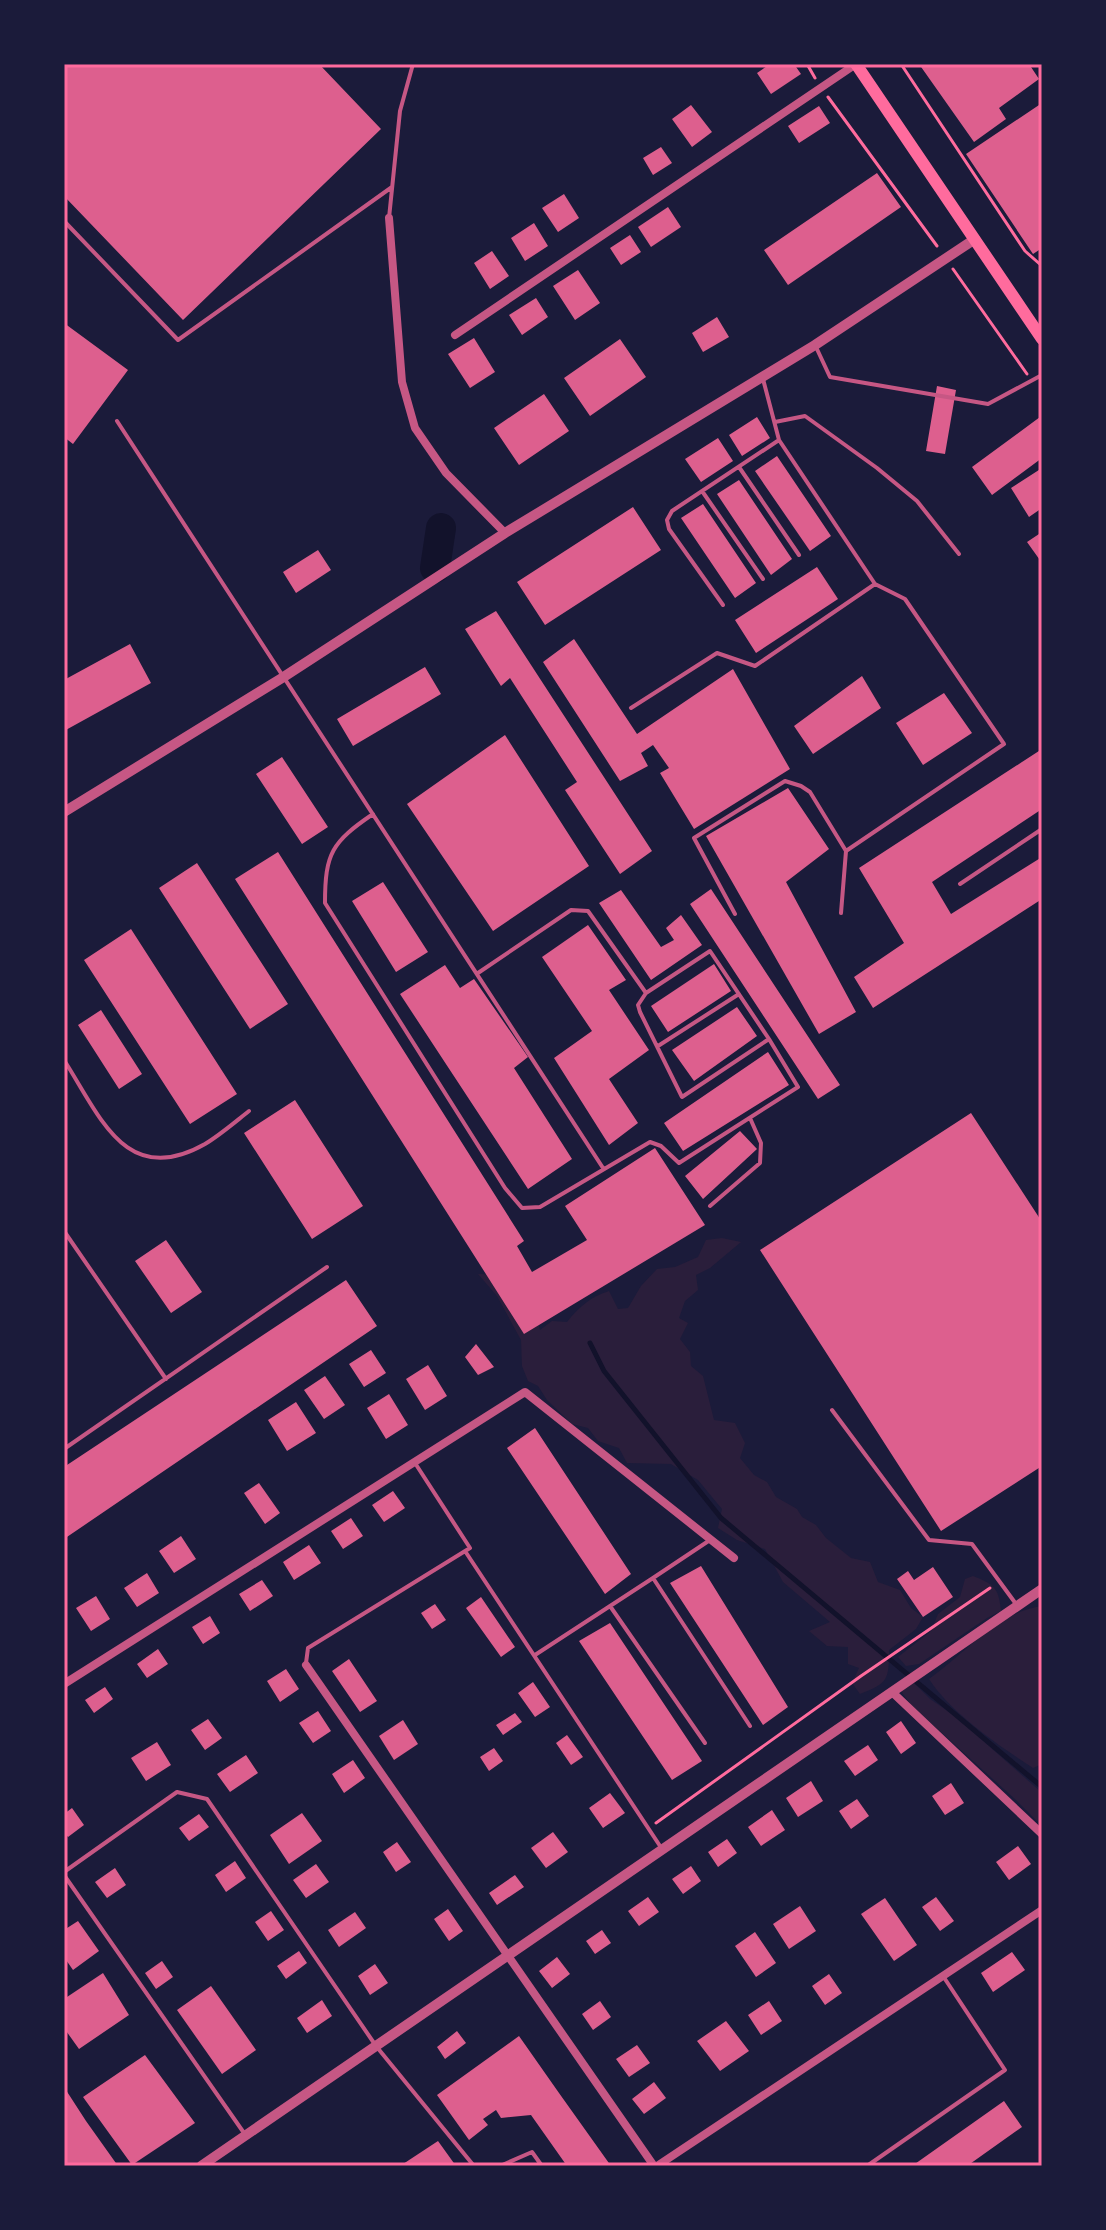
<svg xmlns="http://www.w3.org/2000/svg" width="1106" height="2230" font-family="'PT Sans Narrow',sans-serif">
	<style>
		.green { fill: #2a1e3b }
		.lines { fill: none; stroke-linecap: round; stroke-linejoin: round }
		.stream { stroke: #12122b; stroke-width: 5 }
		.river { stroke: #12122b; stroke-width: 30 }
		.building { fill: #dd5f8e }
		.path { stroke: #ff6b9d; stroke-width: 3 }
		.service { stroke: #c65784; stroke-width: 4 }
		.minor { stroke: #c65784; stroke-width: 8 }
		.tertiary { stroke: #c65784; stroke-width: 10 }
		.primary { stroke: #ff6b9d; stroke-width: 12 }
		.neatline { fill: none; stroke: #ff6b9d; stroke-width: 3 }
	</style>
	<rect width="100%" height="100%" fill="#1b1b3a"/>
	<!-- green -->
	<path class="green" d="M722,1238l19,4 -31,26 -14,7 2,15 -13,11 -6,17 9,5 -8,16 10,13 1,14 12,10 11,44 21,3 10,20 -5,15 14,17 13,7 9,15 21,12 5,8 14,8 10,13 25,20 19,4 8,20 22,8 11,18 12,9 -7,12 -27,21c0,30 -1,33 -29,44l-8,-11 7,-15 -11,-4v-17l-21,-1 -18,-15 21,-9 -47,-40 -18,-33 -28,-9 -19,-12 4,-19 -24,-29 -27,-16 -44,-1 -8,-15 -21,-7 -10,-13 -16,-4 -25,-24 -9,-14 -10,-5 -6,-15 -1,-26 -24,-44 -19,-22 29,1 27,34 6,21 12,-9 15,1c12,-15 23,-25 42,-31l9,18 10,-1 13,-22 16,-17 18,-2 23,-10 8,-17z
		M973,1576c20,8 26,11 28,35l-14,7 -68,46 -13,2 -8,-9 33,-26 7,-17 22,-17 5,-18z
		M1042,1606v158l-9,4c-35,-23 -82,-55 -104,-89 36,-25 68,-67 113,-73z
		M914,1683l16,16 25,17 87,77v33l-27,-27 -103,-93 -11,-15z"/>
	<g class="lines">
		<!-- stream -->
		<path class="stream" d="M590,1343l14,28 117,147 321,269"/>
		<!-- river -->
		<path class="river" d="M435,568l6,-40"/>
	</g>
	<!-- building -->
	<path class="building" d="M64,64h255l62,65 -198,191 -119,-124z
		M770,64h24l7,10 -30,20 -14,-21z
		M919,64h110l10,15 -40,29 7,11 -32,23z
		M1042,103v145l-9,6 -67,-100z
		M691,105l21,27 -20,15 -20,-28z
		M819,106l11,17 -31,20 -11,-17z
		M661,147l11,16 -19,12 -10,-17z
		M877,173l24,34 -113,78 -24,-35z
		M564,194l15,24 -21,14 -16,-24z
		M668,207l13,20 -30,20 -13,-20z
		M534,223l14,23 -23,15 -14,-23z
		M630,235l11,17 -20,13 -11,-17z
		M492,251l17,25 -19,13 -16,-26z
		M578,270l22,33 -25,17 -22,-34z
		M536,298l12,19 -26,18 -13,-20z
		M717,317l12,20 -26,15 -11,-19z
		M64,323l64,47 -55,74 -9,-7z
		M474,338l21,34 -25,16 -22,-34z
		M620,339l26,38 -56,39 -26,-38z
		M937,386l19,4 -11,64 -19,-3z
		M544,394l25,37 -50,34 -25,-37z
		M757,417l13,21 -28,18 -13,-21z
		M1040,417l2,41 -50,37 -20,-28z
		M718,438l15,23 -32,21 -16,-23z
		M777,456l54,80 -21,15 -55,-80z
		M1042,468v40l-13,9 -18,-29z
		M739,480l53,79 -21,16 -54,-81z
		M703,504l53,79 -21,15 -54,-80z
		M633,507l28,43 -116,75 -28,-43z
		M1042,532v31l-15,-21z
		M318,550l13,20 -35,23 -13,-21z
		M817,567l21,32 -82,54 -21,-33z
		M496,611l156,240 -32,23 -55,-84 12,-8 -67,-104 -9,8 -36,-57z
		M574,639l63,95 96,-65 57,100 -96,60 -34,-56 9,-5 -16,-23 -12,8 7,13 -28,15 -77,-119z
		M130,644l21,39 -87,48v-51z
		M425,667l16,27 -88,52 -16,-27z
		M862,676l19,32 -68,46 -19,-28z
		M944,693l28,40 -49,32 -27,-42z
		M505,735l84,131 -96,65 -86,-127z
		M1042,749v60l-110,73 19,32 91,-57v42l-169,109 -19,-31 50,-34 -45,-75z
		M282,757l46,70 -26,17 -46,-70z
		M788,788l41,61 -43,33 70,130 -37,22 -113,-198z
		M278,852l246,389 -7,5 15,26 55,-32 -22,-34 90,-58 50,77 -181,109 -289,-455z
		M197,863l91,141 -38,25 -91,-141z
		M383,882l45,70 -32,20 -44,-71z
		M711,889l129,196 -22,14 -128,-195z
		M621,890l40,57 13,-7 -8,-12 15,-13 21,30 -51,35 -52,-77z
		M588,925l38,55 -17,10 40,60 -40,29 29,44 -29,22 -55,-87 38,-27 -50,-74z
		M131,929l106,165 -47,30 -106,-164z
		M714,964l17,27 -63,41 -17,-26z
		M445,965l15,23 14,-9 54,78 -14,11 58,91 -44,30 -128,-195z
		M737,1007l20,29 -63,45 -22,-31z
		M101,1010l41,64 -23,15 -41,-64z
		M768,1052l21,33 -106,66 -19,-28z
		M295,1100l68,106 -51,33 -68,-106z
		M971,1113l71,109v244l-101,65 -181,-281z
		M740,1131l17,18 -54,50 -18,-23z
		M166,1240l36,52 -31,21 -36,-52z
		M346,1280l31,46 -313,213v-72z
		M476,1344l18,23 -16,8 -13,-18z
		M371,1350l15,23 -22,14 -15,-23z
		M428,1365l19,31 -22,14 -19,-31z
		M325,1376l20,29 -21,14 -20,-29z
		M389,1394l19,31 -22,14 -19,-31z
		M296,1402l20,31 -29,18 -19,-31z
		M535,1428l96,146 -26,20 -98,-146z
		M259,1483l21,30 -15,11 -21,-31z
		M393,1491l12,17 -21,14 -12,-17z
		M351,1518l12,18 -20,13 -12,-18z
		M181,1536l15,23 -22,14 -15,-22z
		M309,1545l12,18 -27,17 -11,-18z
		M701,1566l87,141 -25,18 -93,-142z
		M933,1567l20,30 -30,20 -26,-38 11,-8 6,9z
		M147,1573l12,20 -22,14 -13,-19z
		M262,1580l11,16 -23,15 -11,-17z
		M96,1596l14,23 -19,12 -15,-23z
		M481,1597l34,50 -14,10 -35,-49z
		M435,1604l11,16 -14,9 -11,-16z
		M210,1616l10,17 -17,11 -11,-17z
		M610,1623l92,138 -30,19 -93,-139z
		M158,1649l10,15 -21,14 -10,-14z
		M349,1659l28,42 -17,11 -28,-41z
		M286,1669l13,20 -19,13 -13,-21z
		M533,1682l17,25 -15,10 -17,-24z
		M105,1687l8,12 -19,14 -9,-13z
		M318,1711l13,20 -18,12 -14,-20z
		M515,1713l7,9 -19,13 -7,-10z
		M208,1719l14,19 -17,12 -14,-20z
		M403,1720l15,24 -24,16 -15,-24z
		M901,1721l15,22 -15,11 -15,-22z
		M567,1735l16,22 -12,8 -15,-22z
		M157,1742l14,23 -25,16 -15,-23z
		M868,1745l10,15 -23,16 -11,-15z
		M494,1748l9,13 -14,10 -9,-14z
		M246,1755l12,18 -28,19 -13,-18z
		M353,1760l12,18 -21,15 -12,-19z
		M811,1781l12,20 -25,16 -12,-19z
		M951,1783l13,20 -19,12 -13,-19z
		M610,1793l15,20 -22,15 -14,-20z
		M857,1799l12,17 -18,13 -12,-18z
		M72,1808l12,17 -16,12 -4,-5v-18z
		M772,1810l13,20 -24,16 -13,-19z
		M302,1813l20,28 -33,23 -19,-29z
		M199,1814l10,13 -20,14 -10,-13z
		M553,1832l15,20 -22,16 -15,-20z
		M727,1839l10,14 -19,14 -10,-15z
		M397,1842l14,20 -15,10 -13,-20z
		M1018,1846l13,18 -22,16 -13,-18z
		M235,1861l11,17 -20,14 -11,-17z
		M316,1864l13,18 -23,16 -13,-18z
		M691,1866l10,15 -18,13 -11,-15z
		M115,1868l11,17 -19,13 -12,-16z
		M515,1875l9,12 -27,18 -8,-12z
		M648,1897l11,15 -20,14 -11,-15z
		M936,1897l18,24 -14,10 -18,-24z
		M885,1898l32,47 -23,16 -33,-47z
		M800,1906l16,25 -27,18 -16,-25z
		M448,1909l15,22 -14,10 -15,-22z
		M271,1911l13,19 -16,11 -13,-19z
		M355,1912l11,16 -27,19 -11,-17z
		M78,1921l21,30 -26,19 -9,-13v-27z
		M602,1930l9,13 -16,11 -9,-13z
		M755,1932l21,31 -20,14 -21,-31z
		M299,1951l8,12 -21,16 -9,-13z
		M1012,1952l13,18 -32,22 -12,-19z
		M557,1957l13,17 -18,14 -13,-17z
		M162,1961l11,16 -17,12 -11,-16z
		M375,1964l13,19 -18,12 -12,-19z
		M103,1973l26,42 -50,34 -15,-21v-29z
		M829,1974l13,19 -17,12 -13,-19z
		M211,1986l45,64 -34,24 -45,-64z
		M322,2000l10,16 -25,17 -10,-15z
		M600,2001l11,16 -18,13 -11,-16z
		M769,2001l13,20 -21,14 -13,-20z
		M726,2021l23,30 -29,20 -23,-30z
		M457,2031l9,12 -21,16 -8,-12z
		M519,2036l40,57 52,73h-44l-36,-51 -30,3 -5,-8 -13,9 5,6 -19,15 -32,-45z
		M637,2045l13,18 -21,14 -13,-18z
		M145,2055l50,68 -63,42 -49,-68z
		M654,2082l12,16 -22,16 -12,-15z
		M64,2087l22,34 32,45h-49l-5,-7z
		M1004,2101l18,26 -55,39h-55z
		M438,2141l18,25h-56z"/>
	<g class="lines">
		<!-- path -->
		<path class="path" d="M807,64l8,14
			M901,64l124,187 17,15
			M828,97l109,149
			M953,269l74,105
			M656,1823l205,-147 129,-88"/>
		<!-- service -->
		<path class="service" d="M389,218l11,-107 13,-47
			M64,221l114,119 214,-153
			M816,347l14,30 158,27 54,-29
			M117,421c161,250 326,497 486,747
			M775,422l30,-6 72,52 40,33 42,53
			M739,467l60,88
			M702,491l61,88
			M723,605l-54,-76 -2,-9 5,-9 107,-71 -16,-61
			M631,708l86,-55 38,13 120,-82 -96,-144
			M373,814c-41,28 -48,39 -48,89l180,285 17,20 18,-1 110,-65 11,4 18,17 119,-76 -29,-48
			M960,884l82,-55
			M841,913l5,-62 158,-107 -99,-145 -30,-15
			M735,914l-41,-76 91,-57 16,5 9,6 36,59
			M478,973l93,-63 17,1 58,82 64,-42 59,88 -87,58 -42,-85 -2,-7 8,-12
			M658,1046l81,-52
			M64,1060c36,56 62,129 141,84 15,-9 30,-22 44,-33
			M710,1206l50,-43 1,-20 -11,-25
			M64,1231l102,148
			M832,1410l97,130 43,4 44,60
			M64,1449l263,-182
			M710,1540l-57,38 97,148
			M465,1551l197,298
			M610,1606l95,137
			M535,1655l118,-77
			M306,1663l2,-15 162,-100 -55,-85
			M64,1872l113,-80 30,7 169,247 98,120
			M64,1875l180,258
			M500,2166l32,-14 10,14
			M867,2166l138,-96 -62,-94"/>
		<!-- minor -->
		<path class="minor" d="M389,218l13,164 13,46 31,45 59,60
			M455,335l401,-271
			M306,1665l348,501
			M64,1684l461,-292 209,166
			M892,1692l150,142
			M657,2166l385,-256"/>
		<!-- tertiary -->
		<path class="tertiary" d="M64,812l218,-134 223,-145 310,-188 160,-106
			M201,2166l841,-577"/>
		<!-- primary -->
		<path class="primary" d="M856,64l186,275"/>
	</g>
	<!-- border -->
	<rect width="1106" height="2230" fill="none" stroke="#1b1b3a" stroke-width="132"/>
	<rect x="66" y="66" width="974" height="2098" class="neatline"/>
</svg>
